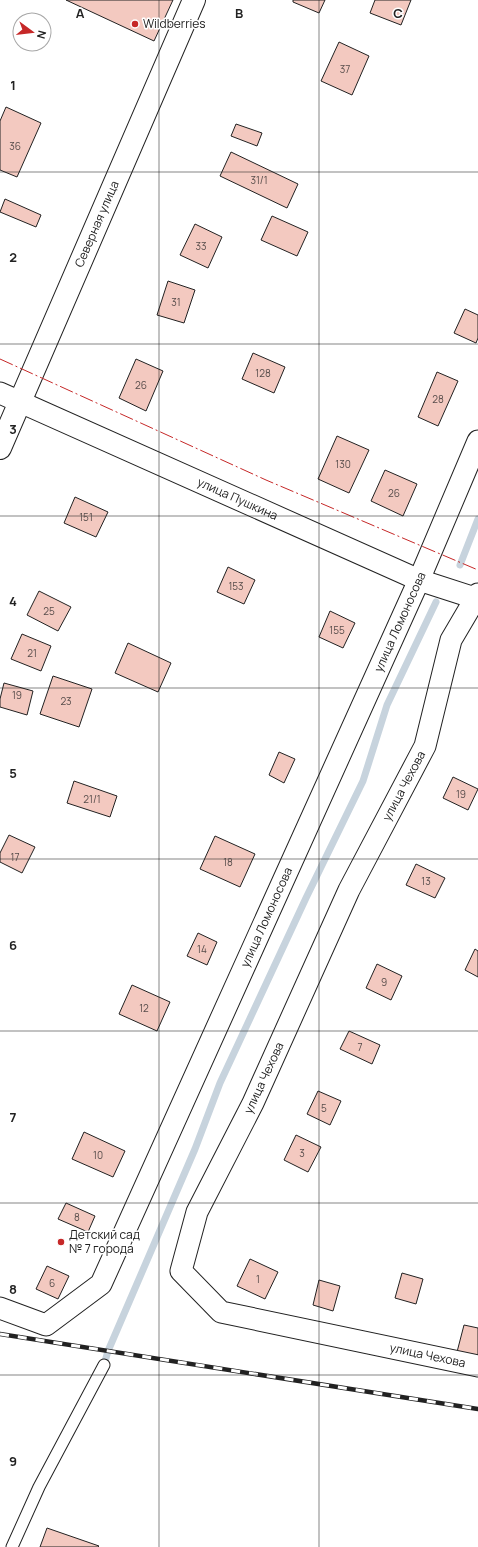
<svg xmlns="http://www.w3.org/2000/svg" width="478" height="1547" font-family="Manrope,sans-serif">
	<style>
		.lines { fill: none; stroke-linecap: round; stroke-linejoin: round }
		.stream { stroke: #c7d3dd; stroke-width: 7 }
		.building { fill: #f3c9c0; stroke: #222 }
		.lane-casing { stroke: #222; stroke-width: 13 }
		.street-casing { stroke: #222; stroke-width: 23 }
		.secondary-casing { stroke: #222; stroke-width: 24 }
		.lane { stroke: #fff; stroke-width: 11 }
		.street { stroke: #fff; stroke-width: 21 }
		.secondary { stroke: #fff; stroke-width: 22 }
		.rail-casing { stroke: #222; stroke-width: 4.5 }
		.rail { stroke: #fff; stroke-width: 3; stroke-dasharray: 9; stroke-linecap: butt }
		.power { stroke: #c62828; stroke-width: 1; stroke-dasharray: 14 3 2 3; stroke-linecap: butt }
		.grid { fill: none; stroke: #222; stroke-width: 1; stroke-opacity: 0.55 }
		.poi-dot { fill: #c62828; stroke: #fff; stroke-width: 1.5 }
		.labels { text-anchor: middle; stroke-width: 3; stroke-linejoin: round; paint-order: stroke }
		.number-label { font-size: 10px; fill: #564c4a }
		.poi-label { font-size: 12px; fill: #222; stroke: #fff; text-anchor: start }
		.street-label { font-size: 12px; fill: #222; stroke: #fff }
		.grid-label { font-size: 13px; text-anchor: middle; font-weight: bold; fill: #222; stroke: #fff; stroke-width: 3; stroke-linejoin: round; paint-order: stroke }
	</style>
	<rect width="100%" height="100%" fill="#fff"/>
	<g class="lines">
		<!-- stream -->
		<path class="stream" d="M460,565l18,-46
			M104,1365l4,-14 87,-202 25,-66 86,-185 57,-117 24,-76 49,-103"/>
	</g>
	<!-- building -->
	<path class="building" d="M66,0h107l-19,41z
		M293,0h32l-6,13 -26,-11z
		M375,0h36l-10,25 -31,-12z
		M339,42l30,14 -17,39 -31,-14z
		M6,107l35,16 -24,54 -17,-7v-49z
		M236,124l26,9 -5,13 -26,-10z
		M231,152l67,32 -11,24 -67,-32z
		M5,199l36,16 -5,12 -36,-15z
		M272,216l36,16 -11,24 -36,-16z
		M195,224l27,13 -14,31 -28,-13z
		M168,281l27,9 -11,33 -27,-8z
		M465,309l13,6v23l-2,5 -22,-10z
		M253,353l32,14 -11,26 -32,-14z
		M136,359l27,12 -17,40 -27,-13z
		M437,372l21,9 -20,45 -20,-9z
		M337,436l32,14 -20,43 -31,-14z
		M385,470l32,14 -14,32 -32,-15z
		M75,497l33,15 -12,25 -32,-14z
		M228,567l27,13 -11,24 -27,-12z
		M39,591l32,16 -13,24 -31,-16z
		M330,611l25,12 -12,25 -24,-11z
		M22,634l29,12 -10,25 -30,-12z
		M128,643l43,20 -13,29 -43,-19z
		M53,676l39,13 -13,38 -39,-13z
		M4,683l29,8 -6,24 -27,-8v-8z
		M279,752l16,7 -11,24 -15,-8z
		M453,777l25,12 -10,21 -25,-12z
		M74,781l43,15 -7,21 -43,-14z
		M9,835l26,12 -13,26 -22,-11v-9z
		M215,836l40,18 -15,33 -40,-18z
		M416,864l29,14 -10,20 -29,-13z
		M198,933l19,9 -10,23 -20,-9z
		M475,949l3,2v26l-13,-7z
		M377,964l25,12 -11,24 -25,-12z
		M132,985l38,17 -13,29 -38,-17z
		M349,1031l31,14 -8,19 -32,-15z
		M318,1091l23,10 -11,24 -23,-11z
		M84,1132l41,19 -12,26 -41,-18z
		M296,1135l25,12 -13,25 -24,-12z
		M66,1203l29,13 -7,16 -30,-13z
		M250,1259l28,13 -13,27 -28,-13z
		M47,1266l22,10 -11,23 -22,-10z
		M402,1273l21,6 -7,25 -21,-6z
		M319,1280l21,6 -7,25 -20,-6z
		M464,1325l14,3v30l-21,-6z
		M47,1528l52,18 -1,1h-58z"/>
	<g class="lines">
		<!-- lane casing -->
		<g class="lane-casing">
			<path id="lane" d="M12,1547l27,-60 65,-122"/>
		</g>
		<!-- street casing -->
		<g class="street-casing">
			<g id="street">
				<path id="s1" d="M0,393l419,187 59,19"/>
				<path id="s2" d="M478,594l-27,46 -26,106 -76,144 -96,213 -56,109 -16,59 40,41 257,54"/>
				<path id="s3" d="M0,1308l46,17 55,-41 318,-704 59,-139"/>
			</g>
		</g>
		<!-- secondary casing -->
		<g class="secondary-casing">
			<g id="secondary">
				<path id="s4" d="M0,448l194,-448"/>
			</g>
		</g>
		<!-- lane -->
		<use href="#lane" class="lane"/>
		<!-- street -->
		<use href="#street" class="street"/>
		<!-- secondary -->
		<use href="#secondary" class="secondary"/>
		<!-- rail casing -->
		<g class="rail-casing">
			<path id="rail" d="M0,1334l478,75"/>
		</g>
		<!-- rail -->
		<use href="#rail" class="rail"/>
		<!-- power -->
		<path class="power" d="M0,359l266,121 212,90"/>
	</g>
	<!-- grid -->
	<path class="grid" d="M159,0v1547M319,0v1547M0,172h478M0,344h478M0,516h478M0,688h478M0,859h478M0,1031h478M0,1203h478M0,1375h478"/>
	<!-- markers -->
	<g class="poi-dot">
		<circle cx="135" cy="24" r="4"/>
		<circle cx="61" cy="1242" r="4"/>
	</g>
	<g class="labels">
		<!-- number labels -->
		<g class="number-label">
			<text x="345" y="73">37</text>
			<text x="15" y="150">36</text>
			<text x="259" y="184">31/1</text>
			<text x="201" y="250">33</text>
			<text x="176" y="306">31</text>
			<text x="263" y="377">128</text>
			<text x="141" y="389">26</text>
			<text x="438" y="403">28</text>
			<text x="343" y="468">130</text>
			<text x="394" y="497">26</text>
			<text x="86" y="521">151</text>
			<text x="236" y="590">153</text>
			<text x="49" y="615">25</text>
			<text x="337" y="634">155</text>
			<text x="32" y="657">21</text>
			<text x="17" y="699">19</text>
			<text x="66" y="705">23</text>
			<text x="461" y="798">19</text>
			<text x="92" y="803">21/1</text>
			<text x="15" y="861">17</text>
			<text x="228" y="866">18</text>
			<text x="426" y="885">13</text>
			<text x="202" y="953">14</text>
			<text x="384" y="986">9</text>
			<text x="144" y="1012">12</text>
			<text x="360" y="1051">7</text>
			<text x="324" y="1112">5</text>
			<text x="302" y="1157">3</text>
			<text x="98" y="1159">10</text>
			<text x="77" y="1221">8</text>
			<text x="258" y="1283">1</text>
			<text x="52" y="1287">6</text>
		</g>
		<!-- poi labels -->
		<g class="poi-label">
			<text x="143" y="28">Wildberries</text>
			<text x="69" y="1239">Детский сад<tspan x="69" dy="14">№ 7 города</tspan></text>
		</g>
		<!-- street labels -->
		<g class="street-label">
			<text dy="4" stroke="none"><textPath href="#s4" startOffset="244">Северная улица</textPath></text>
			<text dy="4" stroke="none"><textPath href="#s1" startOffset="260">улица Пушкина</textPath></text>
			<text dy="4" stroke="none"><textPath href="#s3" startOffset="844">улица Ломоносова</textPath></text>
			<text transform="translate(404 786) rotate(-62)" y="4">улица Чехова</text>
			<text dy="4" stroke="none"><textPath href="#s3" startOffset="520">улица Ломоносова</textPath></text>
			<text transform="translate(264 1078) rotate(-65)" y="4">улица Чехова</text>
			<text dy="4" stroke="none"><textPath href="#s2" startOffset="1011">улица Чехова</textPath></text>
		</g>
	</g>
	<g class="grid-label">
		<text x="80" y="18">A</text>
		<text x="239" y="18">B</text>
		<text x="398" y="18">C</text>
		<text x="13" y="90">1</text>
		<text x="13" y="262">2</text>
		<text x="13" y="434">3</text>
		<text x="13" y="606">4</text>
		<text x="13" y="778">5</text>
		<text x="13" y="950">6</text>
		<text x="13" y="1122">7</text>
		<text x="13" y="1294">8</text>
		<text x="13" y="1466">9</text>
	</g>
	<!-- north arrow -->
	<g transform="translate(32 32) rotate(105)"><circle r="19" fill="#ffffff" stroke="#a7a7a7"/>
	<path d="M0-3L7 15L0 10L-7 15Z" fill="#c62828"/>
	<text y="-6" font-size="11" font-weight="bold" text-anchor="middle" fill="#222222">N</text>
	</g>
</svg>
